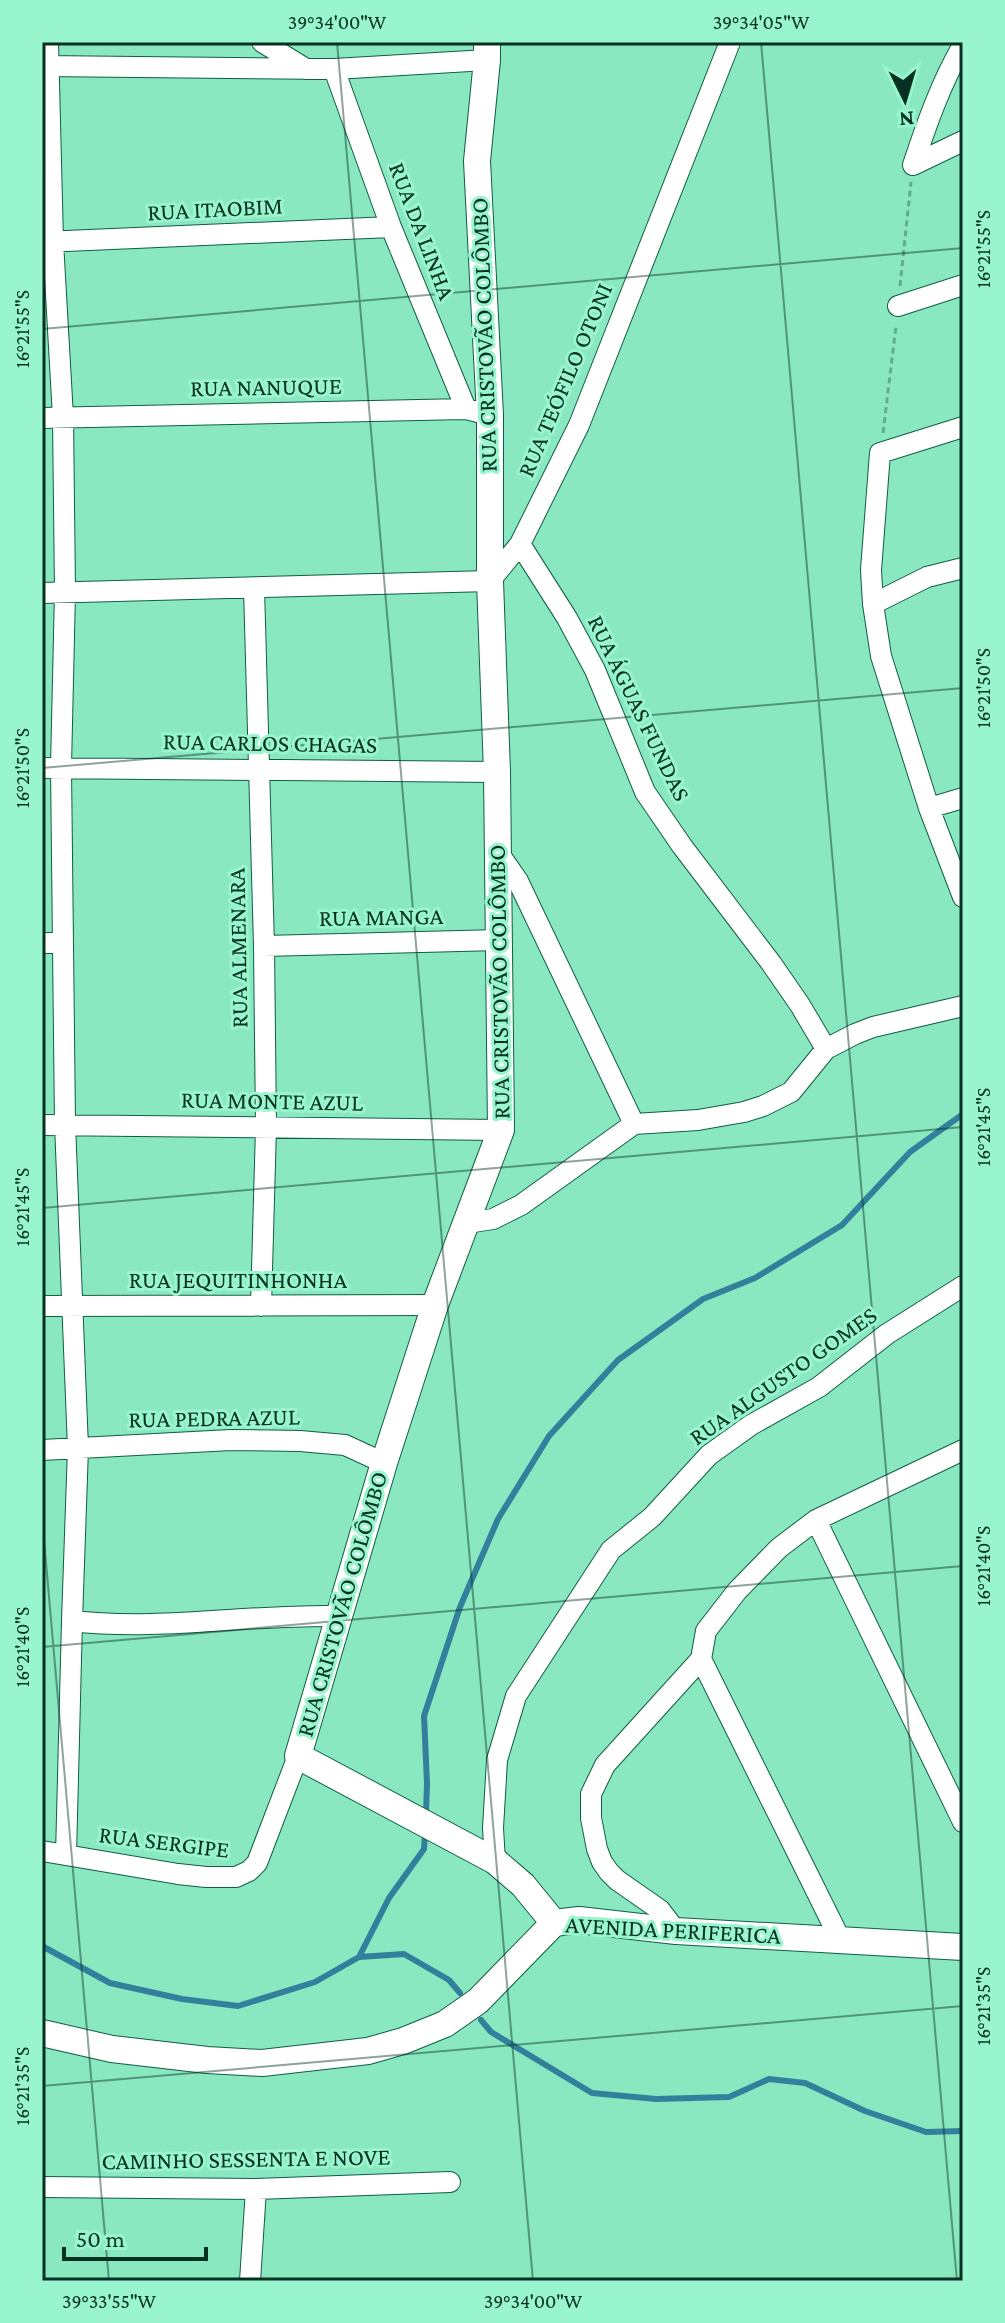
<svg xmlns="http://www.w3.org/2000/svg" width="1005" height="2323" font-family="'Crimson Pro',serif">
	<style>
		.lines { fill: none; stroke-linecap: round; stroke-linejoin: round }
		.stream { stroke: #33809c; stroke-width: 6 }
		.minor-casing { stroke: #0f5e45; stroke-width: 22 }
		.tertiary-casing { stroke: #0f5e45; stroke-width: 28 }
		.path { stroke: #60ad8e; stroke-width: 3; stroke-dasharray: 6 4; stroke-linecap: butt }
		.minor { stroke: #fff; stroke-width: 20 }
		.tertiary { stroke: #fff; stroke-width: 26 }
		.ticks { fill: none; stroke: #063122; stroke-width: 2; stroke-opacity: 0.45 }
		.labels { text-anchor: middle; stroke-width: 6; stroke-linejoin: round; paint-order: stroke }
		.street-label { font-size: 24px; fill: #063122; stroke: #98f5ce }
		.neatline { fill: none; stroke: #063122; stroke-width: 3 }
		.ticks-label { font-size: 20px; text-anchor: middle; fill: #063122 }
	</style>
	<rect width="100%" height="100%" fill="#8ae8c1"/>
	<g class="lines">
		<!-- stream -->
		<path class="stream" d="M426,1814l1,-31 -3,-67 36,-109 38,-88 51,-83 69,-76 85,-61 52,-21 87,-53 68,-73 53,-38
			M42,1946l68,37 72,16 56,7 77,-24 44,-25 45,-3 45,26 11,13
			M359,1957l30,-59 35,-49 1,-15
			M481,2020l10,12 101,61 64,6 73,-2 40,-18 36,4 60,28 61,21 37,-1"/>
		<!-- minor casing -->
		<g class="minor-casing">
			<path id="minor" d="M48,42l5,200 10,175 2,175 -4,175 4,357 13,324 -6,173c88,10 178,-7 266,-5
				M262,42l44,27
				M42,66l292,3 153,-9
				M334,69l57,158 75,182
				M913,165c14,-42 28,-82 50,-120
				M913,165l50,-24
				M43,242l348,-15
				M898,306l65,-21
				M42,418l424,-9 24,6
				M963,427l-83,26 -9,117 2,34 8,52 48,152 34,89
				M520,544l47,74 28,52 50,122 37,54 89,117 29,42 26,44
				M254,588l10,358 2,181 -5,179
				M42,593l448,-12 30,-37 59,-119 151,-383
				M873,604l54,-27 36,-9
				M42,768l455,4
				M929,808l34,-10
				M498,852l20,29 116,243
				M42,943h21
				M264,946l235,-6
				M42,1125l459,5
				M467,1223l26,-4 28,-14 113,-81 64,-4 46,-8 19,-6 28,-14 35,-43 29,-15 18,-7 90,-21
				M42,1306l393,-1
				M42,1450l189,-10 69,1 45,4 39,18
				M816,1520l147,302
				M701,1659l139,280
				M42,1851l136,23 28,3h30l13,-6 8,-8 41,-107
				M66,1855l6,-234
				M495,1861l-2,-33 4,-68 19,-64 95,-146 41,-33 57,-62 42,-30 68,-38 68,-53 76,-48
				M676,1931l-16,-21 -43,-30 -8,-8 -7,-10 -5,-13 -6,-31v-24l14,-29 96,-106 5,-28 31,-40 42,-43 37,-28 147,-70
				M42,2187l214,2 194,-7
				M250,2281l6,-92"/>
		</g>
		<!-- tertiary casing -->
		<g class="tertiary-casing">
			<path id="tertiary" d="M487,42v18l-10,101 13,254v166l7,191 4,358 -66,175 -51,158 -86,293 197,105 28,24 31,38
				M42,2033l70,16 95,11 55,3 106,-12 35,-10 42,-17 33,-23 76,-78 25,-3 97,11 287,16"/>
		</g>
		<!-- path -->
		<path class="path" d="M900,286l11,-104
			M883,433l13,-107"/>
		<!-- minor -->
		<use href="#minor" class="minor"/>
		<!-- tertiary -->
		<use href="#tertiary" class="tertiary"/>
	</g>
	<!-- ticks -->
	<path class="ticks" d="M337,42l196,2239M761,42l196,2239M42,329l921,-81M42,768l921,-80M42,1208l921,-81M42,1517l67,764M42,1647l921,-81M42,2086l921,-80"/>
	<g class="labels">
		<!-- street labels -->
		<g class="street-label">
			<text transform="translate(215 209) rotate(-3)" y="8">RUA ITAOBIM</text>
			<text transform="translate(422 231) rotate(69)" y="8">RUA DA LINHA</text>
			<text transform="translate(484 335) rotate(-92)" y="8">RUA CRISTOVÃO COLÔMBO</text>
			<text transform="translate(565 380) rotate(-67)" y="8">RUA TEÓFILO OTONI</text>
			<text transform="translate(266 387) rotate(-1)" y="8">RUA NANUQUE</text>
			<text transform="translate(639 708) rotate(64)" y="8">RUA ÁGUAS FUNDAS</text>
			<text transform="translate(270 743) rotate(1)" y="8">RUA CARLOS CHAGAS</text>
			<text transform="translate(381 917) rotate(-1)" y="8">RUA MANGA</text>
			<text transform="translate(238 948) rotate(-91)" y="8">RUA ALMENARA</text>
			<text transform="translate(499 982) rotate(-91)" y="8">RUA CRISTOVÃO COLÔMBO</text>
			<text transform="translate(272 1101) rotate(1)" y="8">RUA MONTE AZUL</text>
			<text x="238" y="1288">RUA JEQUITINHONHA</text>
			<text transform="translate(783 1376) rotate(-35)" y="8">RUA ALGUSTO GOMES</text>
			<text transform="translate(214 1418) rotate(-1)" y="8">RUA PEDRA AZUL</text>
			<text transform="translate(342 1604) rotate(-74)" y="8">RUA CRISTOVÃO COLÔMBO</text>
			<text transform="translate(164 1842) rotate(7)" y="8">RUA SERGIPE</text>
			<text transform="translate(673 1930) rotate(3)" y="8">AVENIDA PERIFERICA</text>
			<text transform="translate(246 2159) rotate(-1)" y="8">CAMINHO SESSENTA E NOVE</text>
		</g>
	</g>
	<!-- border -->
	<rect width="1005" height="2323" fill="none" stroke="#98f5ce" stroke-width="88"/>
	<!-- north arrow -->
	<g transform="translate(905 100) rotate(175)" stroke="#98f5ce" stroke-width="6" paint-order="stroke">
	<path d="M0-6L14 30L0 20L-14 30Z" fill="#063122"/>
	<text y="-12" font-size="22" font-weight="bold" text-anchor="middle" fill="#063122">N</text>
	</g>
	<!-- scale -->
	<path d="M64 2247v12h142v-12" fill="none" stroke="#063122" stroke-width="4"/>
	<text x="76" y="2247" font-size="24" fill="#063122" stroke="#98f5ce" stroke-width="6" paint-order="stroke">50 m</text>
	<rect x="44" y="44" width="917" height="2235" class="neatline"/>
	<g class="ticks-label">
		<text x="337" y="29">39°34'00"W</text>
		<text x="761" y="29">39°34'05"W</text>
		<text transform="translate(983 249) rotate(-90)" y="7">16°21'55"S</text>
		<text transform="translate(22 329) rotate(-90)" y="7">16°21'55"S</text>
		<text transform="translate(983 688) rotate(-90)" y="7">16°21'50"S</text>
		<text transform="translate(22 768) rotate(-90)" y="7">16°21'50"S</text>
		<text transform="translate(983 1127) rotate(-90)" y="7">16°21'45"S</text>
		<text transform="translate(22 1207) rotate(-90)" y="7">16°21'45"S</text>
		<text transform="translate(983 1566) rotate(-90)" y="7">16°21'40"S</text>
		<text transform="translate(22 1647) rotate(-90)" y="7">16°21'40"S</text>
		<text transform="translate(983 2006) rotate(-90)" y="7">16°21'35"S</text>
		<text transform="translate(22 2086) rotate(-90)" y="7">16°21'35"S</text>
		<text x="109" y="2308">39°33'55"W</text>
		<text x="533" y="2308">39°34'00"W</text>
	</g>
</svg>
